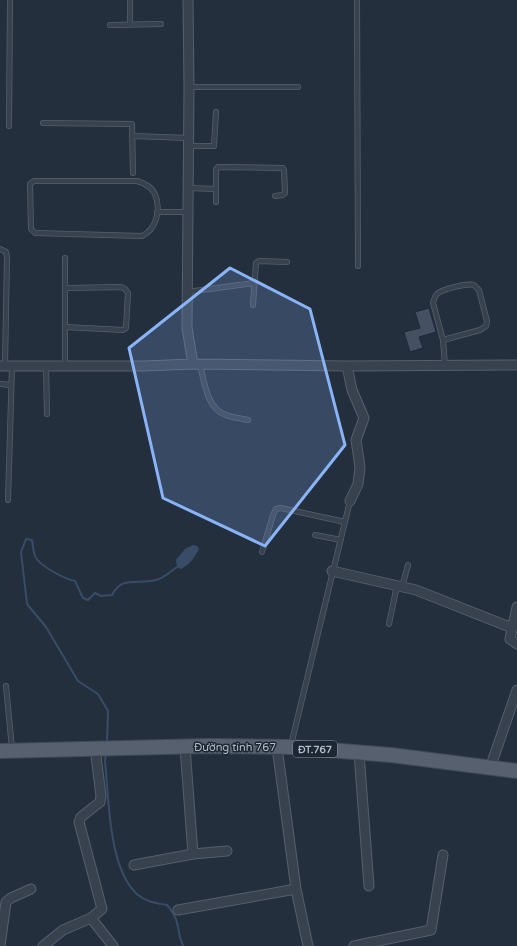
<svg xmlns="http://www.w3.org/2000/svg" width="517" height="946" font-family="'Varela Round',sans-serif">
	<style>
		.water { fill: #394c67 }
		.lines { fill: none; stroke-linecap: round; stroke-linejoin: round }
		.stream { stroke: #394c67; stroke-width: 2 }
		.building { fill: #455162; stroke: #1f2835 }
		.service-casing { stroke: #565f6c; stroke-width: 6 }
		.minor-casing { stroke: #565f6c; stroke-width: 11 }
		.primary-casing { stroke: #414a57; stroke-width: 16 }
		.service { stroke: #38414e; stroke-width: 4.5 }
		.minor { stroke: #38414e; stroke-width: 9 }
		.primary { stroke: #56606e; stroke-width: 14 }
		.marked { fill: #8ab4f8; fill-opacity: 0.2; stroke: #8ab4f8; stroke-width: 3; stroke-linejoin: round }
		.labels { text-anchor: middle; stroke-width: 3; stroke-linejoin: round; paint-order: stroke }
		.shield { fill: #1d2633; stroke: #878f9c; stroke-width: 1 }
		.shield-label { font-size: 10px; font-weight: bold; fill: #b4bcc9 }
		.street-label { font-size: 11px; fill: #b4bcc9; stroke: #1d2633 }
	</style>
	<rect width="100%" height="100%" fill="#242f3e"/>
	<!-- water -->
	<path class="water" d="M193,545l4,1 2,3c-4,8 -10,16 -18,20l-4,-2 -1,-7 9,-11z"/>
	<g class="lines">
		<!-- stream -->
		<path class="stream" d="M107,743l1,-32 -10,-17 -20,-13 -32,-54 -19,-23 -6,-52 5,-13 6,1c1,5 1,11 3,16 4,10 30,23 40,25l8,17 5,2 7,-7 6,3 11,-1c10,-20 25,-10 44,-15 7,-1 15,-9 21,-13
			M106,753l-1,8c4,37 3,108 33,134 8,7 19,8 29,10 15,18 8,22 16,41"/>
	</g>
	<!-- building -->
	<path class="building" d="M429,308l7,24 -17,5 4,11 -13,4 -6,-20 16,-4 -5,-16z"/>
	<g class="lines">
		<!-- service casing -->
		<g class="service-casing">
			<path id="service" d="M130,0v25
				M357,0l1,266
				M110,25l51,-1
				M189,87h109
				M43,123l89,1 1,49
				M9,126l1,-126
				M133,136l56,2
				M189,146h25l2,-34
				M34,181h103c7,2 14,5 18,13 6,15 2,35 -13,42l-107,-3 -4,-4 -1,-45z
				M188,188l28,1
				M216,202v-33l2,-2 65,1 1,2 1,23 -2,2 -8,1
				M157,212h30
				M0,249l6,3 1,5 -2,109
				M187,292l67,-9
				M253,305l3,-42 3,-2 28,1
				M65,327l58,3 3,-2 2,-35 -3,-4 -4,-2 -56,1
				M443,340l37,-10 6,-4 1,-5 -8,-31 -5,-5c-6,-2 -32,4 -37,9 -2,2 -3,5 -4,9l10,37 2,25
				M200,364c4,18 7,45 26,51 7,3 15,3 22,5
				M46,366l1,48
				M65,366v-108
				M0,384l11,1
				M8,500l4,-134
				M315,535l26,5
				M262,552l11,-37 3,-6 5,-1 64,14
				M402,587l6,-22
				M389,624l8,-39
				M6,686l6,63
				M291,745l59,-244"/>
		</g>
		<!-- minor casing -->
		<g class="minor-casing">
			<path id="minor" d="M193,364l154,2 170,-1
				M0,366h144l49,-2 -6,-36 2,-241 -1,-87
				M347,366l5,24 12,28 -8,22 4,27 -2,17 -8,17
				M332,571l84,19 96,38
				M517,607l-7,32 7,5
				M185,747l8,107 34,-3
				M277,747l19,142 12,57
				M359,753l10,133
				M490,768l27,-78
				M134,865l59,-11
				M178,910l118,-21
				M91,918l22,28
				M0,946l6,-44 5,-4 20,-9
				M43,946l20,-16 28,-12 11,-9 -23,-87 2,-5 19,-15 1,-6 -6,-48
				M354,946l77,-16 12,-75"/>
		</g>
		<!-- primary casing -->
		<g class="primary-casing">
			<path id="primary" d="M0,751l207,-5 84,1 100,8 126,16"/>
		</g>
		<!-- service -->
		<use href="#service" class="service"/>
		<!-- minor -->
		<use href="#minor" class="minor"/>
		<!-- primary -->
		<use href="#primary" class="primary"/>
	</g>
	<!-- marked area -->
	<path class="marked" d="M230,268l80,41 35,136 -80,101 -102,-48 -34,-150z"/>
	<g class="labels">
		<!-- shield labels -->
		<rect class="shield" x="293" y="741" width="44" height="16" rx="3"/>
		<g class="shield-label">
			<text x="315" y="753">ĐT.767</text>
		</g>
		<!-- street labels -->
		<g class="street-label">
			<text x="235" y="751">Đường tỉnh 767</text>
		</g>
	</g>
</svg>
